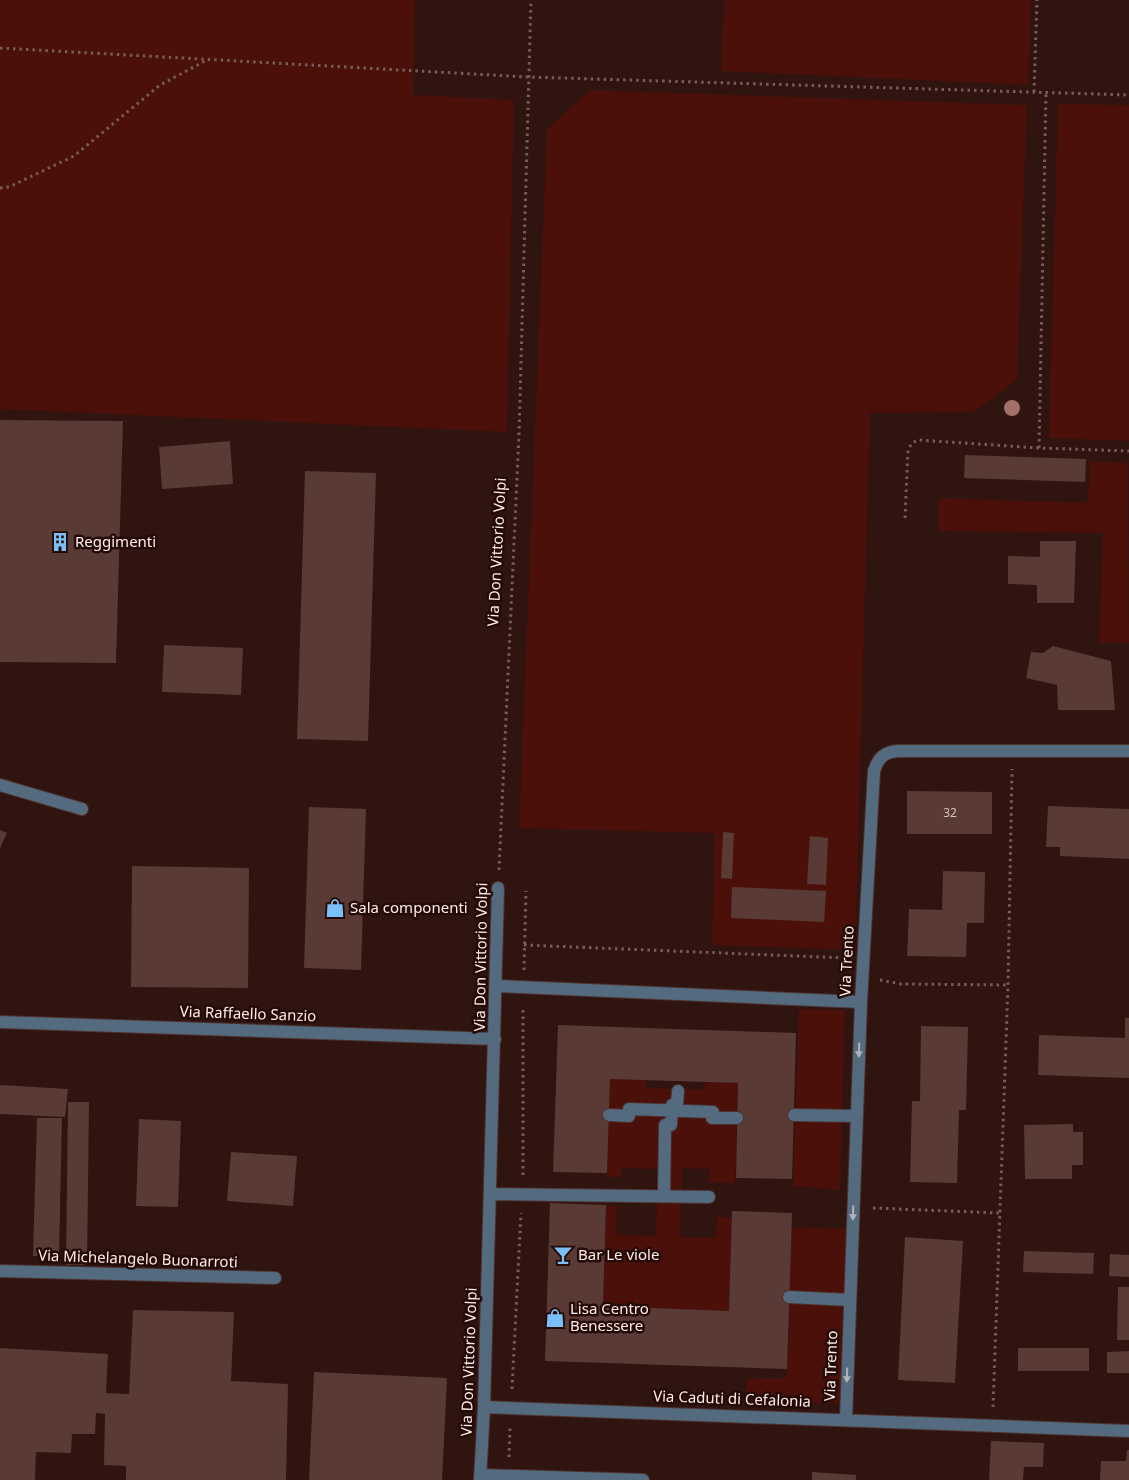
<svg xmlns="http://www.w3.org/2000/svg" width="1129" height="1480" font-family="'Noto Sans',sans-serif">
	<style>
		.green { fill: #4a1009 }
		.building { fill: #593a34 }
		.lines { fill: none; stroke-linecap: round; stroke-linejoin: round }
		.minor-casing { stroke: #4d322f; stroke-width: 14 }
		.path { stroke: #765d5a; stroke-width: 3; stroke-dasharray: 2.5 4; stroke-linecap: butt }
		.minor { stroke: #546b7f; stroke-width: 12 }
		.tree { fill: #a07169 }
		.oneway { fill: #b2b2ba }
		.labels { text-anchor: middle; stroke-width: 5; stroke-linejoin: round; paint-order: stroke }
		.number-label { font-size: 12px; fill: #d5c0bc }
		.poi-label { font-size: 15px; fill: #feedea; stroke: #250b07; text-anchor: start }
		.street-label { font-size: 15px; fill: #feedea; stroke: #250b07 }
	</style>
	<rect width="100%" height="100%" fill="#301410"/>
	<!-- green -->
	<path class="green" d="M0,0h415l-2,95 101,5 -7,332 -507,-23z
		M724,0h307l-3,85 -307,-14z
		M590,90l437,15 -10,275 -43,32 -104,1 -15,537 -143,-5 3,-112 -196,-5 28,-699z
		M1058,104l71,1v336l-80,-3z
		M1090,461l38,2 1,180h-30l4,-110 -164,-2v-33l149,5z
		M799,1009l46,1 -5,180 -47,-4z
		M610,1079l36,1v8l59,2v-8l33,1 -3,100 -26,-1v-13l-27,-1 -2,69 36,1 1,-21 15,1 -3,93 -126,-5 3,-101 11,1 -1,29 40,1 2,-67 -37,-1v9h-14z
		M791,1227l61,2 -6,174 -101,-1 2,-23 40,-1z"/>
	<!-- building -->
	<path class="building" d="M0,420l123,1 -7,242 -116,-1z
		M230,441l3,43 -71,5 -3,-42z
		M965,455l121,4 -1,23 -121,-4z
		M305,471l71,2 -8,268 -71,-2z
		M1040,541h36l-2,62h-37v-18l-29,-1v-28l32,1z
		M164,645l79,3 -2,47 -79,-3z
		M1053,646l58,15 4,49h-57l-1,-25 -31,-7 5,-26 12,1z
		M907,791l85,1v42h-85z
		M1048,806l81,3v50l-69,-3v-9h-14z
		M309,807l57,2 -5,161 -57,-2z
		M0,830l7,3 -7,15z
		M723,832l11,1 -2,46 -11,-1z
		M810,836l18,2 -2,47 -19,-1z
		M132,866l117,2 -1,120 -117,-1z
		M943,871l42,1 -1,51h-17l-1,34 -59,-1 2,-47 33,1z
		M732,887l94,4 -2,31 -93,-4z
		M1125,1018h4v60l-91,-3 1,-40 86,3z
		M558,1025l238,8 -4,146 -56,-1 2,-95 -128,-4 -3,94 -54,-1z
		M921,1026l47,1 -2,83h-7l-2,73 -47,-1 2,-81h8z
		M0,1085l68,4 -3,28 -65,-3z
		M68,1102h21l-2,163h-21z
		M37,1118h25l-3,138h-26z
		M139,1119l42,2 -3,86 -42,-1z
		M1073,1124v8h10v33h-11v14h-47l-1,-54z
		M231,1152l66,4 -4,50 -66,-5z
		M550,1203l56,2 -3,101 126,5 3,-100 60,2 -5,156 -242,-8z
		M905,1237l58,4 -8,142 -57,-3z
		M1024,1251l70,2 -1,21 -70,-2z
		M1110,1254l19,1v22l-20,-1z
		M1118,1287h11v53h-12z
		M133,1310l101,2 -3,69 57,3 -2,96h-160v-14l-22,-1 1,-51 -9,-1 -1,21h-23l-1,19 -35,-1 -1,28h-35v-132l108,6 -2,39 23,1z
		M1018,1348h71v23h-71z
		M1129,1351v22h-22v-21z
		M314,1372l133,6 -5,102h-133z
		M991,1441l53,2 -1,24h-19l-1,13h-34z
		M1127,1450h2v30h-29l1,-19h25z
		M812,1472l44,3v5h-44z"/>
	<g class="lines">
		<!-- minor casing -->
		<g class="minor-casing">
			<path id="minor" d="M0,785l82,24
				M496,986l365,16
				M0,1022l495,17
				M609,1115l20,1v-7l84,3 -1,6h25
				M794,1115l63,1
				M490,1194l219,3
				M664,1196l1,-71h6l1,-20h5l1,-14
				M0,1271l275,7
				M789,1297l61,3
				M484,1407l645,24
				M846,1419l15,-417 13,-231c4,-13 10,-19 24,-20h231
				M480,1475l163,5
				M480,1480l4,-73 14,-519"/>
		</g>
		<!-- path -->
		<path class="path" d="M0,48l528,29 601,18
			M1034,92l3,-92
			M0,188l9,-1 65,-31 86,-71 47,-25
			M1039,448l7,-356
			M905,518l3,-68 4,-7 6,-3 121,8 90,3
			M499,870l20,-435 12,-435
			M524,945l322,13
			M524,970l2,-79
			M880,980l21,4 107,1
			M523,1175v-169
			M873,1208l126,5
			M512,1389l9,-176
			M993,1407l15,-422 4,-216
			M509,1457l1,-31"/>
		<!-- minor -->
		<use href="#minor" class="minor"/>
	</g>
	<!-- trees -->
	<circle class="tree" cx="1012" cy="408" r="8"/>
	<!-- one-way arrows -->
	<defs><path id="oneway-solid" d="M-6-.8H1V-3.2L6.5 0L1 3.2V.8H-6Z" transform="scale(1.25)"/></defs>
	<g class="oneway">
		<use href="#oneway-solid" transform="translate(859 1050) rotate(92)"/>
		<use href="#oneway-solid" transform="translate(853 1213) rotate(92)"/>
		<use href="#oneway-solid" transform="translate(847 1375) rotate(92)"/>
	</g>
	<!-- icons -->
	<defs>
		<g id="building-bare" transform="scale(1.5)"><path d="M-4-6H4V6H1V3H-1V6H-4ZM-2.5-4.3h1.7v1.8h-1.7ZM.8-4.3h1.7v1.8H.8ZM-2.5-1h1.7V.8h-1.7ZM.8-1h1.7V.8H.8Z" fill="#7abff8" stroke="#250b07" stroke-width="2.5" paint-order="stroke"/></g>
		<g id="shop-bare" transform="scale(1.5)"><path d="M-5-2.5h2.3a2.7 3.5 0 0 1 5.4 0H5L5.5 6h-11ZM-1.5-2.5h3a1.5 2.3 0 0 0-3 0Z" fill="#7abff8" stroke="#250b07" stroke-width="2.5" paint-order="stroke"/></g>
		<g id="bar-bare" transform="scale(1.5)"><path d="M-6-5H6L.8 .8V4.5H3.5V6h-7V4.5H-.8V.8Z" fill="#7abff8" stroke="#250b07" stroke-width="2.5" paint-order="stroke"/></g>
	</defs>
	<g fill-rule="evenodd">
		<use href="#building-bare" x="60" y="542"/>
		<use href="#shop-bare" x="335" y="908"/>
		<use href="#bar-bare" x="563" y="1255"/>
		<use href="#shop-bare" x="555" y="1318"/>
	</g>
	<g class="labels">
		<!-- number labels -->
		<g class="number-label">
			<text x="950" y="817">32</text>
		</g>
		<!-- poi labels -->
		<g class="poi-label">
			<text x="75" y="547">Reggimenti</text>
			<text x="350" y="913">Sala componenti</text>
			<text x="578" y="1260">Bar Le viole</text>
			<text x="570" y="1314">Lisa Centro<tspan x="570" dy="17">Benessere</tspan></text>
		</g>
		<!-- street labels -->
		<g class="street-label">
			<text transform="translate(497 552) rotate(-87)" y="5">Via Don Vittorio Volpi</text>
			<text transform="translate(481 957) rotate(-89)" y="5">Via Don Vittorio Volpi</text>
			<text transform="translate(847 961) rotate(-87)" y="5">Via Trento</text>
			<text transform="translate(248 1014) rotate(2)" y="5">Via Raffaello Sanzio</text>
			<text transform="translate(138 1259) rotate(2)" y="5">Via Michelangelo Buonarroti</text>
			<text transform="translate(469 1362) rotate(-88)" y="5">Via Don Vittorio Volpi</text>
			<text transform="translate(831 1366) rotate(-88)" y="5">Via Trento</text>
			<text transform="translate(732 1399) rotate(2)" y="5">Via Caduti di Cefalonia</text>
		</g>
	</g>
</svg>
